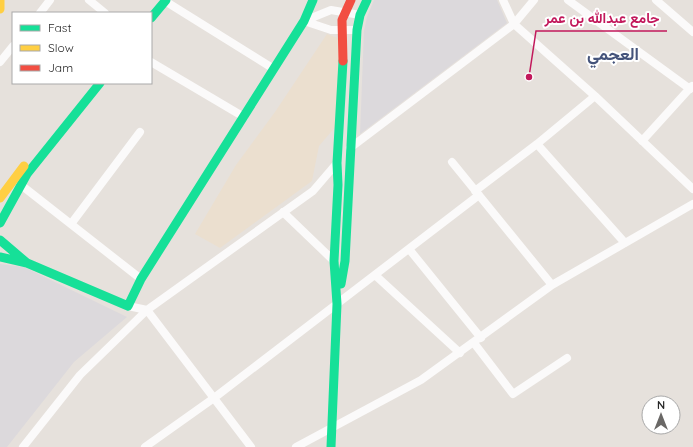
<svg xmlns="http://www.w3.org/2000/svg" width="693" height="447" font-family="Quicksand,Vazirmatn,sans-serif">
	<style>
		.industrial { fill: #dcd9dc }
		.education { fill: #ebdfcf }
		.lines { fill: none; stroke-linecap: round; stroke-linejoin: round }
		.street { stroke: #fbfafa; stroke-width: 8 }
		.fast { stroke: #16e098; stroke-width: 9 }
		.slow { stroke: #ffcf43; stroke-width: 9 }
		.jam { stroke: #f24e42; stroke-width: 9 }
		.labels { text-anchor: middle; stroke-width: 4; stroke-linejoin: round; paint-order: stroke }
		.district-label { font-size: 17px; font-weight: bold; fill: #45547b; stroke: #fff }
		.leader { fill: none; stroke: #c2185b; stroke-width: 1.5 }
		.callout-dot { fill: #c2185b; stroke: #fff; stroke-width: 1.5 }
		.callout-label { font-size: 14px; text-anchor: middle; font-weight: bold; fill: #c2185b; stroke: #fff; stroke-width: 4; stroke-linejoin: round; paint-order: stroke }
	</style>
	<rect width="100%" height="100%" fill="#e6e1dc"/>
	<!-- industrial -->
	<path class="industrial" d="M374,0h123l10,23 -147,111 4,-103 3,-14z
		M0,264l24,3 103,50 -53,45 -67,85h-7z"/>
	<!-- education -->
	<path class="education" d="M327,34l13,5 -3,86 -18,21 -7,35 -92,67 -25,-14 41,-69 39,-53z"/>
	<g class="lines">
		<!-- street -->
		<path class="street" d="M89,0l16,13
			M503,0l11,24 81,72 98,93
			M568,0l122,89
			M656,0l37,32
			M165,1l109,68
			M40,13l10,-13
			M357,30h-26l-27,-9 27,-11 29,5
			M0,62l13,-16
			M151,62l93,55
			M642,141l50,-55
			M537,144l88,99
			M350,148l164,-124 20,-24
			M452,162l100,123
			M21,185l120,94
			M475,191l62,-47 58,-48
			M283,212l51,49
			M71,224l69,-92
			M409,249l72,89
			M375,275l85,78
			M128,306l19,4 166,-119 24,-28
			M474,343l39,51 54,-36
			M23,447l57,-72 67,-65 104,137
			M145,447l69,-49 265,-203
			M296,447l125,-67 131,-95 141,-81"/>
		<!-- fast -->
		<path class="fast" d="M151,18l15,-18
			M0,223l27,-49 73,-91
			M0,240l27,23 -27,-6
			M27,263l101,43 13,-27 163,-258 9,-21
			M341,284l4,-23 12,-231 3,-15 7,-15
			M331,447l6,-143 -3,-43 4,-76 -1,-22 6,-102"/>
		<!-- slow -->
		<path class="slow" d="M0,0v9
			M0,198l24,-32"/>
		<!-- jam -->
		<path class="jam" d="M343,61l-1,-41 9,-20"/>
	</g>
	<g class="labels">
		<!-- district labels -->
		<g class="district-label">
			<text x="613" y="60">العجمي</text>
		</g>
	</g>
	<!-- callouts -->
	<path class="leader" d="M529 77L536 31H667"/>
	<circle class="callout-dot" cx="529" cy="77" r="4"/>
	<g class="callout-label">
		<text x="602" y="23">جامع عبدالله بن عمر</text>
	</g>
	<!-- legend -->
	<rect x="12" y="12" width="140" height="72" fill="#ffffff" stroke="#a9a9a9"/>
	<rect x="20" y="25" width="20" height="6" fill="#16e098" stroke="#a9a9a9"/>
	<text x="48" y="32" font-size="12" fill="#272727">Fast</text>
	<rect x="20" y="45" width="20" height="6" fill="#ffcf43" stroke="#a9a9a9"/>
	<text x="48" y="52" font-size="12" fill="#272727">Slow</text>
	<rect x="20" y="65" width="20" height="6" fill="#f24e42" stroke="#a9a9a9"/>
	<text x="48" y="72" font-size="12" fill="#272727">Jam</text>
	<!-- north arrow -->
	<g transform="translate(661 415)"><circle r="19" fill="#ffffff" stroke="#a9a9a9"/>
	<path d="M0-3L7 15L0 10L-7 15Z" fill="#6a6866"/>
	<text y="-6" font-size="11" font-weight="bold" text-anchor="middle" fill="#272727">N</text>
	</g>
</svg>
